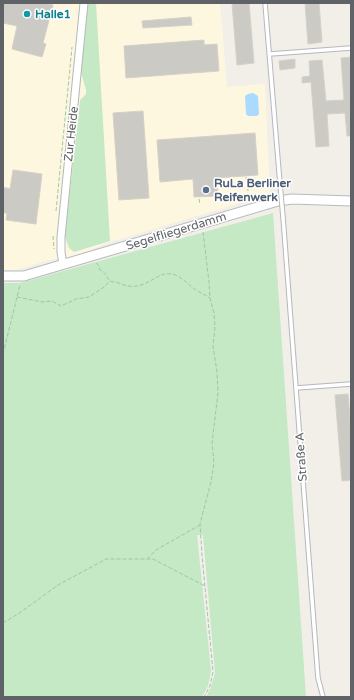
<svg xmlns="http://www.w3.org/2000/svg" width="354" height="700" font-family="'Varela Round',sans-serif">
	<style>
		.commercial { fill: #fef7e0 }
		.green { fill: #c5e8c5 }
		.water { fill: #aadaff }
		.building { fill: #cccac5; stroke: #d6d1c6 }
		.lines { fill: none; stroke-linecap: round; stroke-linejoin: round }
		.lane-casing { stroke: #b5b8bc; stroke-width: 5.5 }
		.street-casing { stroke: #b5b8bc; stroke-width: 9 }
		.secondary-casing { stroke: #b6babf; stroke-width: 11 }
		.path { stroke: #9cc7a9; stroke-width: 1; stroke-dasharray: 4 2; stroke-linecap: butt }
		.lane { stroke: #fff; stroke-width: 3.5 }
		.street { stroke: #fff; stroke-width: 7 }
		.secondary { stroke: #fff; stroke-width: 9 }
		.lane-bridge-casing { stroke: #b5b8bc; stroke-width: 5.5; stroke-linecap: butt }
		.lane-bridge { stroke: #fff; stroke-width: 3.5 }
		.culture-dot { fill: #0f9aa8; stroke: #fff; stroke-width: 1.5 }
		.service-dot { fill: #5c6f8a; stroke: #fff; stroke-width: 1.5 }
		.labels { text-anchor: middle; stroke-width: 3; stroke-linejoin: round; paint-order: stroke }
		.culture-label { font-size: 12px; font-weight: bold; fill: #0d838f; stroke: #fff; text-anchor: start }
		.street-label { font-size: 12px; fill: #5f6368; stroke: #fff }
		.service-label { font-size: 12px; font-weight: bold; fill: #4e5e75; stroke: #fff; text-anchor: start }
	</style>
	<rect width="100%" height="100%" fill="#f1efe8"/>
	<!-- commercial -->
	<path class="commercial" d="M3,3h217l7,84 38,-3 5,110 -160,48 -35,14 -26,4 -33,10h-13z"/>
	<!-- green -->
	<path class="green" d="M88,3h8l14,238 -36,11 -5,-4 -4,-11 15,-137 6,-6v-4l-5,-18z
		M273,213l33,484h-100l5,-10 4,-14 -12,-138h-6l14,136 -3,15 -6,11h-199v-414h17z"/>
	<!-- water -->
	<path class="water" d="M253,93l5,3 1,18 -2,2h-9l-2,-2 -1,-18 3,-2z"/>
	<!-- building -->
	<path class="building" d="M3,3h42l8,2 -10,38 3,1 -4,13 -30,-8 5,-23 -14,-3z
		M232,3h17l5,60 -17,2z
		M305,3h14l3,39 -14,2z
		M191,17l1,8 -49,3 -1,-7z
		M204,40v5l13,-1 2,27 -93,7 -2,-32z
		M351,57v79h-4l-2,-23 -18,1 2,32 -13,1 -5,-65 -9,1v-6l8,-1 -1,-15 13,-1 4,41 18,-1 -3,-42z
		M295,59v9l-15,2 -1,-9z
		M143,111l6,87 -30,2 -6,-87z
		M255,133l3,42 -41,3 1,18 -24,1 -1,-18 -33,3 -3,-42z
		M13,170l29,4 -6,50 -30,-4 1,-7h-4v-26l7,2z
		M348,394l3,36v50l-9,1 -7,-86z"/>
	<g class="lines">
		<!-- lane casing -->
		<g class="lane-casing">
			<path id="lane" d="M265,3l15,181
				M270,54l81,-6
				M283,217l35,461 5,19
				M296,388l55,-4"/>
		</g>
		<!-- street casing -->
		<g class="street-casing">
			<path id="street" d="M63,264l-2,-12v-15l23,-234"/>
		</g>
		<!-- secondary casing -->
		<g class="secondary-casing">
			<path id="secondary" d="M3,276h21l10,-3 244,-72 14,-2 59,2"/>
		</g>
		<!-- path -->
		<path class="path" d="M246,177l2,14
			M199,199l1,5
			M56,211l16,-164
			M203,232l6,50 1,16 4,15 1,14 -2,19 4,26 1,21 -6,50 2,20 -3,19 -11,42 2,31 11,117 -3,14 -6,11
			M53,236l1,13
			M96,263l3,3 1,4c7,3 6,7 10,11 2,1 6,1 9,2 25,12 36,-12 52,-9 10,1 17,11 25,16 5,3 9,5 14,8
			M17,297l25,5 10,-1 9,5 15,-7 13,-2 15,-10 6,-6
			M3,354l17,-69
			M147,559l9,-9 44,-25
			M3,623l18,-11 37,-27 48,-26h47l52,27"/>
		<!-- lane -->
		<use href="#lane" class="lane"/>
		<!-- street -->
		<use href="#street" class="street"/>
		<!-- secondary -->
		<use href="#secondary" class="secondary"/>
		<!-- lane-bridge casing -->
		<g class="lane-bridge-casing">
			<path id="lane-bridge" d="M280,184l3,33"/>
		</g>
		<!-- lane-bridge -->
		<use href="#lane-bridge" class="lane-bridge"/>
	</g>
	<!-- markers -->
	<circle class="culture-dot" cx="27" cy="14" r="4"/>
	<circle class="service-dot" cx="206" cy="190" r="4"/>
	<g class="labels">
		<!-- culture labels -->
		<g class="culture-label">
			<text x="35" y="18">Halle1</text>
		</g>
		<!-- street labels -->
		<g class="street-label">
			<text transform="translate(71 134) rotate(-84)" y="4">Zur Heide</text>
			<text transform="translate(176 231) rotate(-17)" y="4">Segelfliegerdamm</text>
			<text transform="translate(301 457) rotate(-94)" y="4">Straße A</text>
		</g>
		<!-- service labels -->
		<g class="service-label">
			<text x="214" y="187">RuLa Berliner<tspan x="214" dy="14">Reifenwerk</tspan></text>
		</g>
	</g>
	<!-- border -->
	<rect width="354" height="700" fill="none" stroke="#5f6368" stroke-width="8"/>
</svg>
